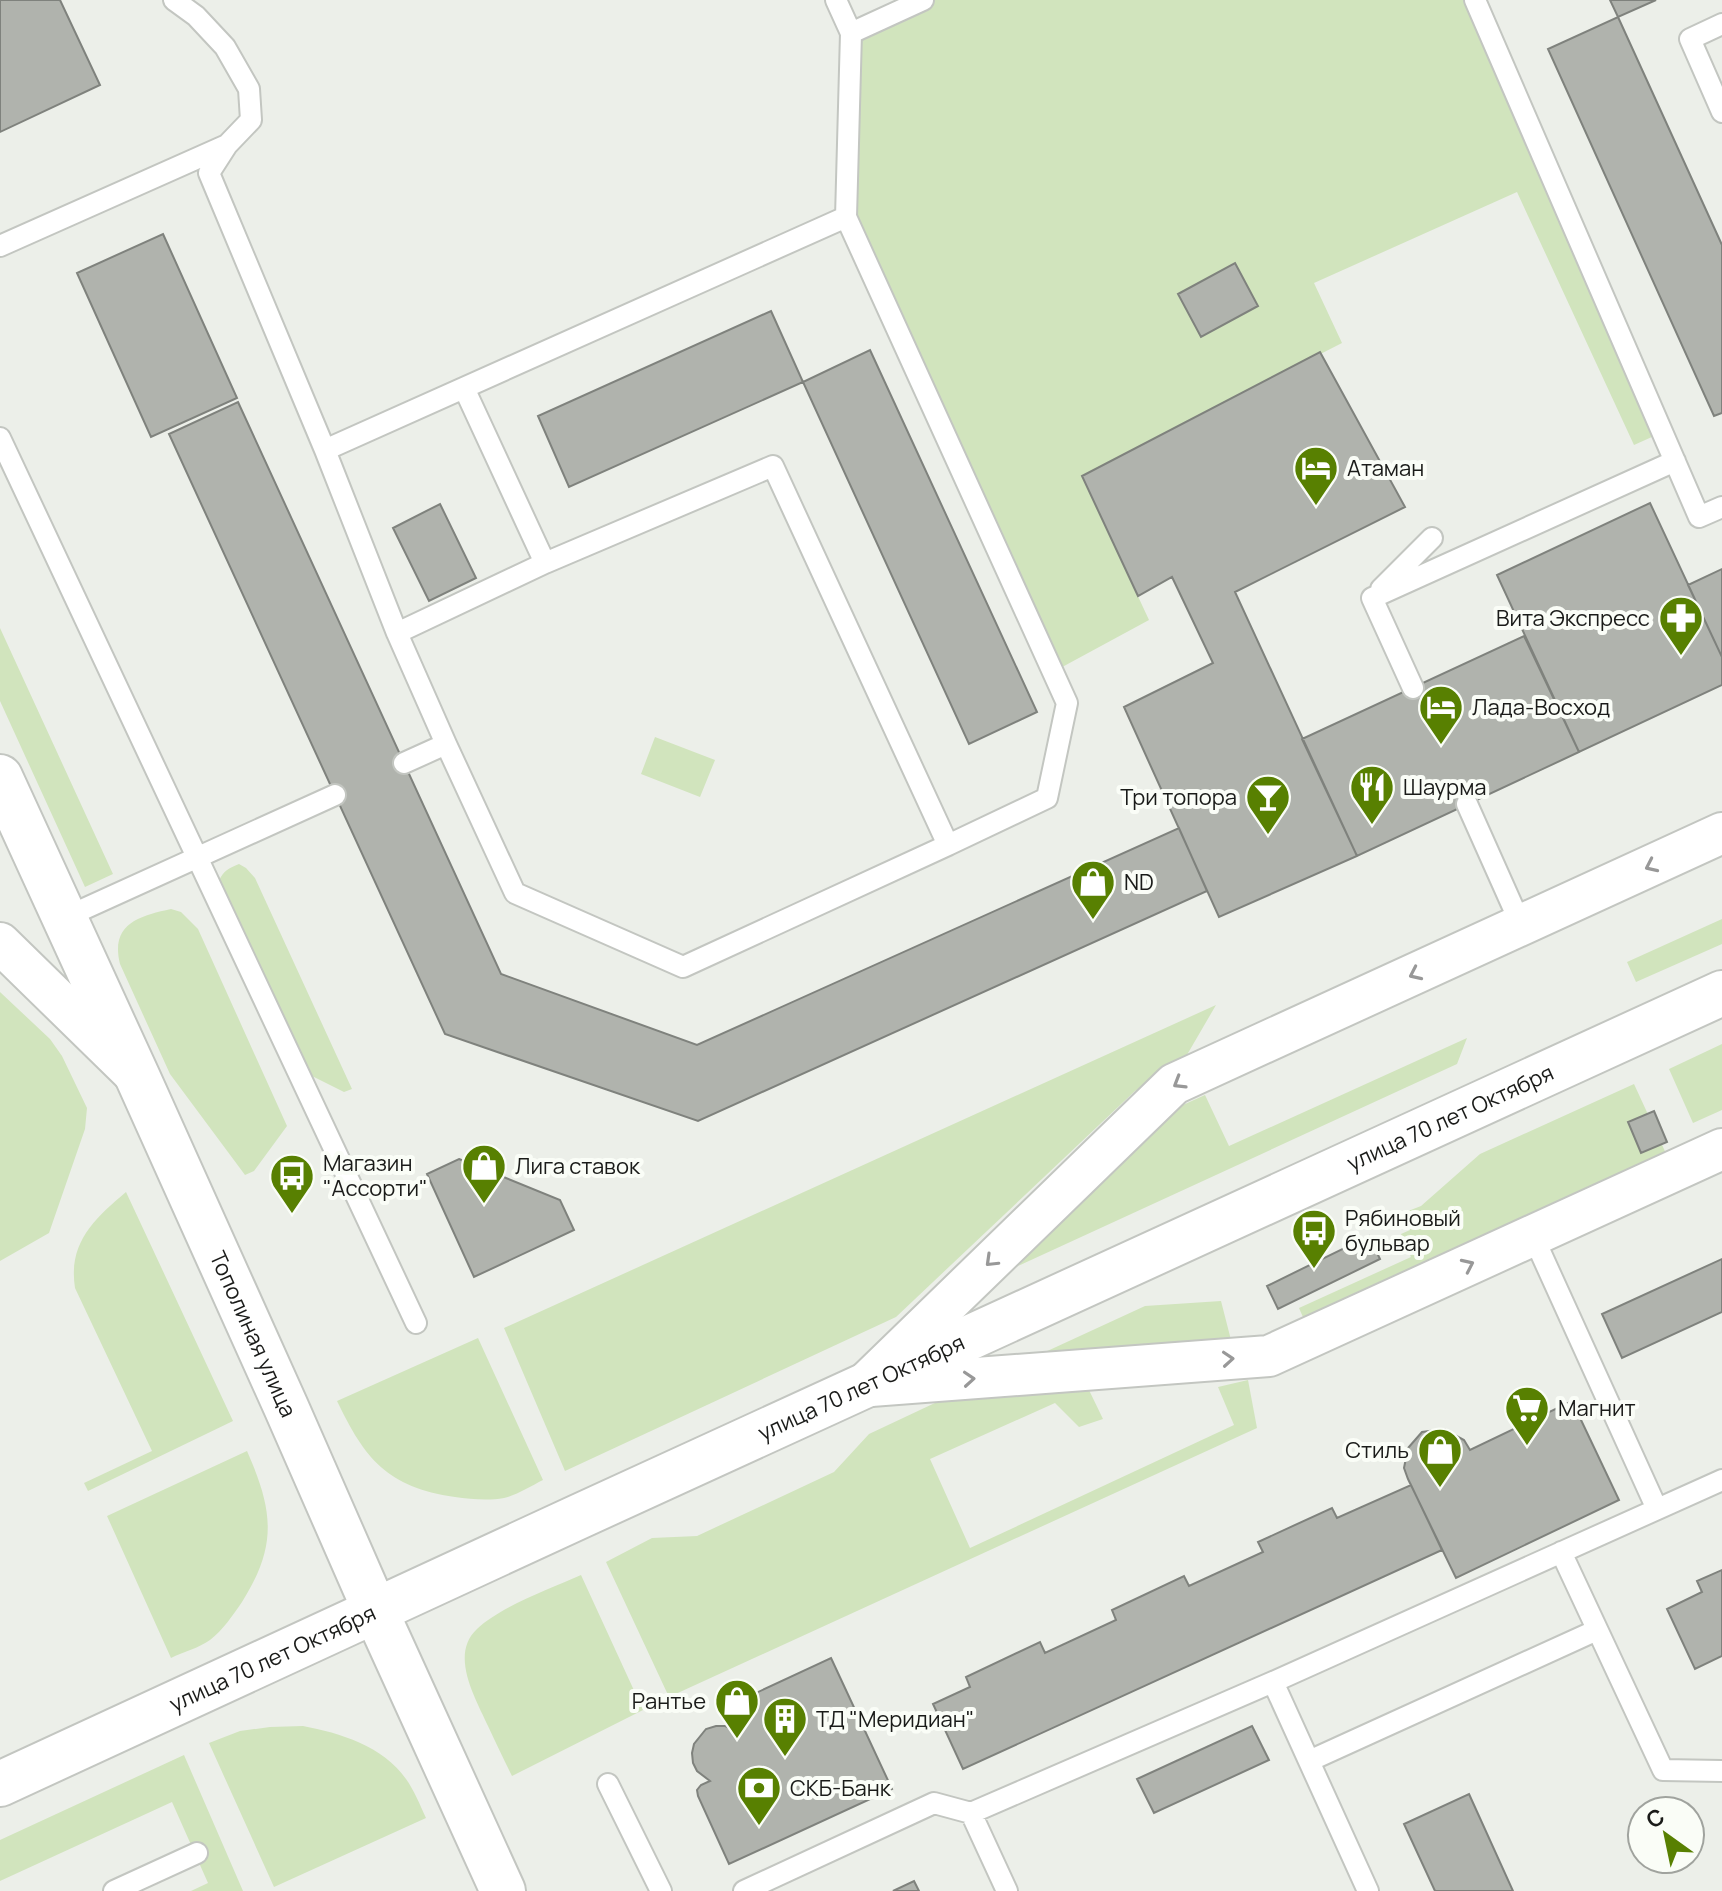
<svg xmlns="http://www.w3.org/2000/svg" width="1722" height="1891" font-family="Manrope,sans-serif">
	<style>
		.green { fill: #d1e4bd }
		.building { fill: #b0b3ad; stroke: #7f827d; stroke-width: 2 }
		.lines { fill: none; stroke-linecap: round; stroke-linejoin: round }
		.lane-casing { stroke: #c3c6c1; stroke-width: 24 }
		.street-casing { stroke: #c3c6c1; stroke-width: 44 }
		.secondary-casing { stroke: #c3c6c1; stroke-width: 48 }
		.lane { stroke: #fff; stroke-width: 20 }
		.street { stroke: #fff; stroke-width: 40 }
		.secondary { stroke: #fff; stroke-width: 44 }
		.oneway { stroke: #989898 }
		.labels { text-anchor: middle; stroke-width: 8; stroke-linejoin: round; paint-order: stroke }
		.poi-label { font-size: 22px; fill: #1a1b19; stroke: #fafdf7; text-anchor: start }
		.street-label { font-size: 22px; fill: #1a1b19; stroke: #fafdf7 }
	</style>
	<rect width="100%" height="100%" fill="#ecefe9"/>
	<!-- green -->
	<path class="green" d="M923,0h552l188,432 -29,13 -117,-253 -203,91 28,60 -260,133 67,144 -96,52 -207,-455 5,-184z
		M0,628l113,246 -28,13 -85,-186z
		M655,737l60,23 -15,37 -59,-23z
		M239,864l7,4 9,10 97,211 -8,3 -44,-22 -81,-189c4,-10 10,-13 20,-17z
		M171,909l10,3 17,17 89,197 -33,45 -9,4 -75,-101 -50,-110c-10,-40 19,-48 51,-55z
		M1722,919v25l-86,38 -9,-20z
		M0,992l50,47 12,17 25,52 -2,21 -36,104 -49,28z
		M1216,1005l-32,55 -49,31 -239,226 -331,154 -61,-143z
		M1467,1038l-10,26 -439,202 102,-109 54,-48 31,-14 24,51z
		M1722,1044v66l-29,13 -24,-54z
		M1634,1084l35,76 -363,164 -7,-16 112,-51 -10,-23 9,-4 -7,-17 18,-7 59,-52z
		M126,1192l107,229 -145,70 -4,-8 68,-32 -77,-163c-7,-45 19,-69 51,-96z
		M1221,1301l10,39 -188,13 102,-47z
		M478,1338l65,142c-12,6 -26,15 -39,18 -16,3 -34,1 -49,-1 -68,-10 -90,-38 -118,-96z
		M1248,1380l9,48 -588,269 -63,-135 46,-24 45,-2 137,-64 35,-38 85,-40 134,-6 15,31 -24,8 -24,-24 -125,56 40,89 264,-123 -16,-38z
		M247,1451c26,59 31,94 -5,151 -9,13 -19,28 -32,38 -11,8 -27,12 -39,18l-64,-142z
		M581,1575l62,135 -131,66c-8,-16 -16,-33 -24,-50 -12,-27 -39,-71 -11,-97 24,-23 73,-40 104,-54z
		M303,1726c37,7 80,20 103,53 8,11 14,26 20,39l-152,69 -65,-144 31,-12 30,-4z
		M184,1755l59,136h-52l17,-8 -36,-81 -172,79v-41z"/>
	<!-- building -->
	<path class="building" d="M0,0h60l40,85 -100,47z
		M1610,0h46l-38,17z
		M1618,17l104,228v168l-8,3 -166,-367z
		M163,234l74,164 -86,39 -74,-164z
		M1235,263l23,43 -57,31 -23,-43z
		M771,311l32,71 -234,105 -31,-71z
		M870,350l167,362 -68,32 -166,-362z
		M1320,352l85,155 -170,85 122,264 -138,61 -95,-210 89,-44 -41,-86 -34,19 -56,-120z
		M238,402l263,572 196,71 482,-217 28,63 -509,230 -253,-87 -276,-600z
		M1650,503l72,154v28l-143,67 -82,-177z
		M440,504l36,74 -47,23 -36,-73z
		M1722,569v88l-34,-72z
		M1524,636l55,116 -222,104 -55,-117z
		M1654,1111l13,31 -26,11 -13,-31z
		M459,1159l101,41 14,30 -100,47 -47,-103z
		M1369,1236l11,23 -102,50 -11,-23z
		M1722,1259v53l-100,46 -20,-44z
		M1572,1401l47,99 -163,78 -48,-99 -4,-11 4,-20 14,-16 22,-3 20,11 6,10z
		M1411,1485l31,65 -479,219 -30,-65 37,-17 -4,-10 74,-35 5,11 71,-33 -4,-10 72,-34 5,10 74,-34 -5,-10 74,-34 5,10z
		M1722,1570v86l-27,13 -28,-60 35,-17 -5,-11z
		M831,1658l61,131 -163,75 -31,-68 -1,-6 4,-5 9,-4 -13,-10 -4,-8 -1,-10 2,-9 12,-15 10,-3h9l12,5 -11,-24z
		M1252,1726l17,34 -115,53 -17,-34z
		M1469,1794l44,97h-78l-31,-67z
		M914,1881l5,10h-26z"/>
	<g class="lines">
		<!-- lane casing -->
		<g class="lane-casing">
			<path id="lane" d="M174,0l22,16 29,31 24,42 2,31 -24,25 -18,28 116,277 72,183 49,111 69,149 168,74 265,-122 -175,-379 -228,97 -81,-175
				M836,0l15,33 -5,184 221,486 -20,95 -99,47
				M1475,0l224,517 23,-10
				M1722,24l-32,15 32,73
				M851,33l72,-33
				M0,246l227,-101
				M0,438l416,885
				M325,450l521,-233
				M1381,589l51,-51
				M397,633l148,-70
				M1413,688l-41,-90 303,-137
				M404,763l42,-19
				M1467,804l54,121
				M64,918l271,-123
				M1533,1236l124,273
				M1561,1552l102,218 59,1
				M1273,1682l95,209
				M1309,1761l288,-131
				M608,1784l53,107
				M971,1813l36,78
				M114,1891l83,-38
				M744,1891l190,-88 37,10 302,-131 449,-202"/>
		</g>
		<!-- street casing -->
		<g class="street-casing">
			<path id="street" d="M0,943l132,129
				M869,1380l305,-296 548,-251
				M871,1386l398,-30 453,-207"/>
		</g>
		<!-- secondary casing -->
		<g class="secondary-casing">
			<g id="secondary">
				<path id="s1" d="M0,777l138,301 148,329 89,203 128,281"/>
				<path id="s2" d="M0,1784l578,-267 1144,-524"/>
			</g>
		</g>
		<!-- lane -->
		<use href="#lane" class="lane"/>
		<!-- street -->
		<use href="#street" class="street"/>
		<!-- secondary -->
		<use href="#secondary" class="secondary"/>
	</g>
	<!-- one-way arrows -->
	<defs><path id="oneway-chevron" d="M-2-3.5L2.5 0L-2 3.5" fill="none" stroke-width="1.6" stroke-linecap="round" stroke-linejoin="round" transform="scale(2)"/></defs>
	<g class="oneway">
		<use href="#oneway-chevron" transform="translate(1651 866) rotate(155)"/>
		<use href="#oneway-chevron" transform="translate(1415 974) rotate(155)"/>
		<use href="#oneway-chevron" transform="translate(1179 1083) rotate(149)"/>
		<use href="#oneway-chevron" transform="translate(991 1261) rotate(136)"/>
		<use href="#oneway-chevron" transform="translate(1468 1265) rotate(-25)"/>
		<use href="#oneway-chevron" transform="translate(1228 1359) rotate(-4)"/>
		<use href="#oneway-chevron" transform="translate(969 1379) rotate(-4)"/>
	</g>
	<!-- icons -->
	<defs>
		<g id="hotel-pin" transform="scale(2.3)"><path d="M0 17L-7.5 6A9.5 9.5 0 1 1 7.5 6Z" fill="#588001" stroke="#fafdf7"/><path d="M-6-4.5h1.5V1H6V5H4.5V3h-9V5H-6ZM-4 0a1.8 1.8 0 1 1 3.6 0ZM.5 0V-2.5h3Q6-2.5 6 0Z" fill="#fff"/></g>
		<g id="pharmacy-pin" transform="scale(2.3)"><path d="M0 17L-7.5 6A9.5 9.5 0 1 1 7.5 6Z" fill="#588001" stroke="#fafdf7"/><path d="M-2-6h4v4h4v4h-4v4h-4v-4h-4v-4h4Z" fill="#fff"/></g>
		<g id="restaurant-pin" transform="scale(2.3)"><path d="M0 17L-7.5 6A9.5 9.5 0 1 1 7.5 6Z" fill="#588001" stroke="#fafdf7"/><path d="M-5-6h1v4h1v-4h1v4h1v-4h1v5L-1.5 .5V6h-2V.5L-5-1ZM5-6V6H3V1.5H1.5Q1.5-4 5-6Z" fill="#fff"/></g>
		<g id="bar-pin" transform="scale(2.3)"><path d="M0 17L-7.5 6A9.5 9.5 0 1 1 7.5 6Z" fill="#588001" stroke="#fafdf7"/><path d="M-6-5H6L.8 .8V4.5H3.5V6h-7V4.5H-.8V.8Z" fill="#fff"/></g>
		<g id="shop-pin" transform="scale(2.3)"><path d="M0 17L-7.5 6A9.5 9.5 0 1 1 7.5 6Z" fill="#588001" stroke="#fafdf7"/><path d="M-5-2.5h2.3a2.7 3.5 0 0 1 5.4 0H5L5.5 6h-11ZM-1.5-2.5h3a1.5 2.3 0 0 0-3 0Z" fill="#fff"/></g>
		<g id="bus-pin" transform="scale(2.3)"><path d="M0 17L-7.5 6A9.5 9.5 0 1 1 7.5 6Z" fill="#588001" stroke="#fafdf7"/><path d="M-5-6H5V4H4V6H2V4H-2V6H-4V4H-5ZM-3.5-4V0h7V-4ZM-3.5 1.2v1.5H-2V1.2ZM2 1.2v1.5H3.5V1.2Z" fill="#fff"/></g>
		<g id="supermarket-pin" transform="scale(2.3)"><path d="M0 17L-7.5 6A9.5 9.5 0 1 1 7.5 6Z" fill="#588001" stroke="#fafdf7"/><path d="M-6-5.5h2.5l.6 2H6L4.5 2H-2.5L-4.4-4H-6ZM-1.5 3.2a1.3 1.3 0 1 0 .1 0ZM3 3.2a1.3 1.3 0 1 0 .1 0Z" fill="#fff"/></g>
		<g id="building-pin" transform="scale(2.3)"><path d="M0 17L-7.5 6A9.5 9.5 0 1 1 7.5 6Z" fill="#588001" stroke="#fafdf7"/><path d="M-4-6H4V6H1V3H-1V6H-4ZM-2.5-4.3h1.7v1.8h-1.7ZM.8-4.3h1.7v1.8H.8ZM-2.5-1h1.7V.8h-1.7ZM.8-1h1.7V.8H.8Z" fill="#fff"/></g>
		<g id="bank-pin" transform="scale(2.3)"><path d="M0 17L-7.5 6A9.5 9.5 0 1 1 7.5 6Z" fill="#588001" stroke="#fafdf7"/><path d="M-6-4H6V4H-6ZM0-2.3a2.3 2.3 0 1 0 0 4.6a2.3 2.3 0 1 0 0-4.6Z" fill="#fff"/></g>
	</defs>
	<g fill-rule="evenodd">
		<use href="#hotel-pin" x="1316" y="468"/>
		<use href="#pharmacy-pin" x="1681" y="618"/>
		<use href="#hotel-pin" x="1441" y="707"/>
		<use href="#restaurant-pin" x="1372" y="787"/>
		<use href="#bar-pin" x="1268" y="797"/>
		<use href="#shop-pin" x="1093" y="882"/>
		<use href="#shop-pin" x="484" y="1166"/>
		<use href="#bus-pin" x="292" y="1176"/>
		<use href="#bus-pin" x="1314" y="1231"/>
		<use href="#supermarket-pin" x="1527" y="1408"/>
		<use href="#shop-pin" x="1440" y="1450"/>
		<use href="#shop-pin" x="737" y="1701"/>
		<use href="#building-pin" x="785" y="1719"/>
		<use href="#bank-pin" x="759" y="1788"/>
	</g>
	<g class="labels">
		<!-- poi labels -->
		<g class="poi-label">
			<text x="1347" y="476">Атаман</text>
			<text x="1650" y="626" text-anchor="end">Вита Экспресс</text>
			<text x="1472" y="715">Лада-Восход</text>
			<text x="1403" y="795">Шаурма</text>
			<text x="1237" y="805" text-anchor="end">Три топора</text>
			<text x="1124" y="890">ND</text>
			<text x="323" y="1171">Магазин<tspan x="323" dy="25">"Ассорти"</tspan></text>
			<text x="515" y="1174">Лига ставок</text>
			<text x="1345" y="1226">Рябиновый<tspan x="1345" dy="25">бульвар</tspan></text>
			<text x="1558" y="1416">Магнит</text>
			<text x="1409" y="1458" text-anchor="end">Стиль</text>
			<text x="706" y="1709" text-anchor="end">Рантье</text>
			<text x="816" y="1727">ТД "Меридиан"</text>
			<text x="790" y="1796">СКБ-Банк</text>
		</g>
		<!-- street labels -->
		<g class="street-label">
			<text dy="8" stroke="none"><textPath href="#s2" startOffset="1596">улица 70 лет Октября</textPath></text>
			<text dy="8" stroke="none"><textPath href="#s1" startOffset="612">Тополиная улица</textPath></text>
			<text dy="8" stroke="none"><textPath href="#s2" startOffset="948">улица 70 лет Октября</textPath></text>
			<text dy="8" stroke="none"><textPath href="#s2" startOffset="300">улица 70 лет Октября</textPath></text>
		</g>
	</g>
	<!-- north arrow -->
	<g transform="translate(1666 1835) rotate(327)"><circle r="38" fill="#fafdf7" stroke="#a0a39e" stroke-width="2"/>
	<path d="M0-6L14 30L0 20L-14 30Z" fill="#588001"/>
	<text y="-12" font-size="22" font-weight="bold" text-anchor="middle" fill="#1a1b19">С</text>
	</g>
</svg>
